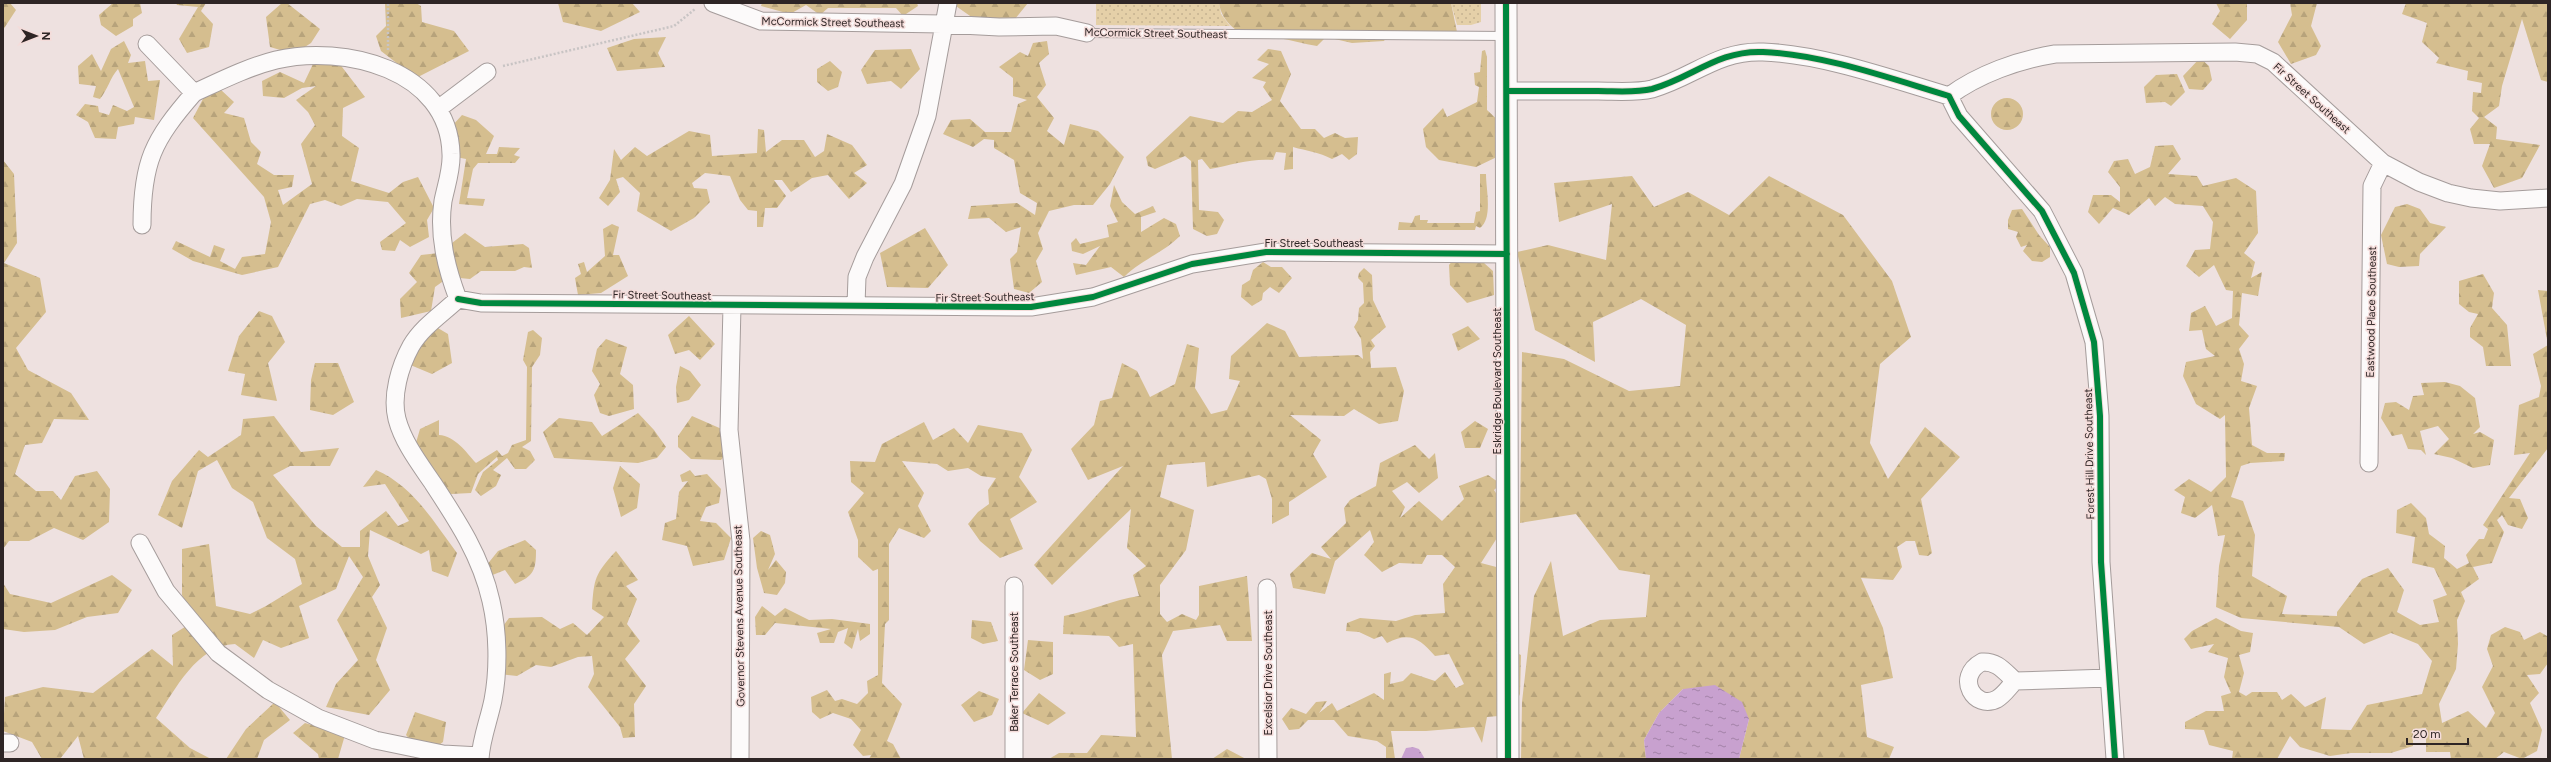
<svg xmlns="http://www.w3.org/2000/svg" width="2551" height="762" font-family="Figtree,sans-serif">
	<style>
		.grass { fill: url(#grass-dots) }
		.forest { fill: url(#forest-firs) }
		.water { fill: url(#water-ripples) }
		.lines { fill: none; stroke-linecap: round; stroke-linejoin: round }
		.service-casing { stroke: #a59c9b; stroke-width: 10 }
		.minor-casing { stroke: #a59c9b; stroke-width: 19 }
		.tertiary-casing { stroke: #a59c9b; stroke-width: 23 }
		.path { stroke: #c8c4c4; stroke-width: 2.5; stroke-dasharray: 2 2; stroke-linecap: butt }
		.service { stroke: #fcfafa; stroke-width: 8 }
		.minor { stroke: #fcfafa; stroke-width: 17 }
		.tertiary { stroke: #fcfafa; stroke-width: 21 }
		.cycleway-casing { stroke: #f4dcda; stroke-width: 8 }
		.cycleway { stroke: #00873e; stroke-width: 6 }
		.labels { text-anchor: middle; stroke-width: 3; stroke-linejoin: round; paint-order: stroke }
		.street-label { font-size: 11px; fill: #2e2525; stroke: #f4dcda }
	</style>
	<defs>
		<pattern id="grass-dots" width="8" height="8" patternUnits="userSpaceOnUse"><rect width="8" height="8" fill="#e5d0a8"/><path d="M2 2h.1M6 6h.1" fill="none" stroke="#c5b290" stroke-width="1.8" stroke-linecap="round"/></pattern>
		<pattern id="forest-firs" width="22" height="20" patternUnits="userSpaceOnUse"><rect width="22" height="20" fill="#d5be8f"/><path d="M5 1l3.5 6h-7zM16 11l3.5 6h-7z" fill="#b7a37b"/></pattern>
		<pattern id="water-ripples" width="26" height="14" patternUnits="userSpaceOnUse"><rect width="26" height="14" fill="#c8a1cf"/><path d="M2 4q2-2 4 0t4 0M15 11q2-2 4 0t4 0" fill="none" stroke="#a383a8"/></pattern>
	</defs>
	<rect width="100%" height="100%" fill="#eee1e0"/>
	<!-- grass -->
	<path class="grass" d="M1096,3h123l2,11 9,12 -134,-1z
		M1451,3h30v19l-10,3h-14z"/>
	<!-- forest -->
	<path class="forest" d="M3,3h7l6,7 -13,20z
		M113,3h27l2,10 -9,6v7l-17,10 -15,-11 -2,-10z
		M176,3h30l-5,8 12,13 -4,23 -22,6 -8,-14 19,-32 -21,-2z
		M282,3h5l33,26 -9,14 -17,11 -24,-7 -4,-30z
		M385,3h31l5,3 1,16 32,9 15,20 -53,27 -35,-27 -5,-15 10,-10z
		M558,3h74l8,9 -39,19 -38,-9z
		M762,3h155l1,3 -15,10 -7,-8h-68l-8,7 -14,-10 -16,9 -29,-8z
		M1028,3l-18,22 -37,-7 -20,-14z
		M1219,3h232l6,29 -68,1 -5,8 -32,2 -26,-6 -9,9c-13,-2 -26,-6 -39,-8 -6,0 -12,1 -18,0 -21,-2 -38,-15 -41,-35z
		M2216,3h31v17l-17,19 -18,-15 8,-13z
		M2290,3h27l-6,23 10,20 -5,9 -25,9 -13,-22 14,-27z
		M2406,3h142v79l-7,-2 -19,-61 -20,67 -3,20 -15,11 13,10 -1,12 44,6 -18,33 -28,10 -12,-22 8,-22h-16l-4,-15 9,-11 -7,-7 1,-19 8,1 1,-10 -15,-3 1,-9 -32,-8 3,-5 -17,-16 5,-19 -25,-9z
		M666,37l-8,16 7,14 -48,4 -10,-23 27,-9z
		M124,41l7,14 -3,8 17,-2 3,20 12,-1 -6,40 -19,-3 -1,7 -16,3 -2,12 -21,-1 -7,-16 -12,-7 9,-11 13,2 1,6 10,3 4,-10 14,6 7,-4 -16,-38c-8,9 -10,20 -18,30l-7,-2 3,-11 -17,-2 -1,-18 14,-12 9,17 10,-22z
		M1047,41l2,13 -10,9 7,22 -9,12 17,21 -7,13 17,14 6,-21 28,7 26,26 -14,27 -17,21h-19l-25,6 -11,22 5,16 -7,12 6,21 -13,11 -15,-4 -4,-30 7,-7 4,-25 -15,5 -17,-14 -21,1 3,-13 46,-3 18,12 2,-12 -17,-10 -6,-33 -20,-12v-8l-10,-1 -11,8 -30,-13 8,-14 19,-1 15,13h26l7,-28 9,-4 -14,-4v-18l-14,-11 21,-15 8,4 5,-13z
		M911,49l9,20 -19,20 -10,-8 -24,3 -6,-14 14,-20z
		M1268,49l13,2 10,23 -11,27 21,28h14l9,9 11,-5 10,5 13,-1 -1,17 -8,6 -7,-6 -10,5c-13,-7 -25,-8 -39,-12v22l-9,1 2,-17 -10,-1 -3,8c-21,-2 -42,5 -63,9l-8,-10 -4,1 1,50 19,2 6,8 -7,14 -10,2 -14,-7 -2,-68 -6,-5 -30,13 -7,-3 -2,-9 44,-41 33,7 15,-12 14,1 20,-12 -9,-13 3,-5 -14,-4 17,-14 -12,-4z
		M1485,50l2,7v53l15,14 -1,31 -25,12 -37,-7 -13,-13 -3,-18 20,-21 4,9 30,-15 2,-15 -4,-2 -1,-12 6,-1 2,-21z
		M2200,58l9,8 3,14 -9,10 -14,-1 -6,-13z
		M830,61l12,11 -4,15 -10,4 -11,-9v-13z
		M339,63l26,34 -22,11 -1,28 17,12 -8,33 38,12 14,-11 15,-5 16,31 -7,12 2,17 -19,10 -10,-7 -5,11 -13,-1 -2,-8 26,-19 -18,-21 -31,-3 -16,7 -16,-6 -15,4 -32,63 -36,8 -49,-14 -21,-12 4,-8 34,16 4,-12 11,4 -5,12 15,8 7,-12 23,-3 6,-32 -7,-25 -71,-79 11,-21 16,-8 14,13 -10,11 20,5 7,24 10,10 -4,12 17,11h20l-2,12 -14,3 5,15 29,-21 -11,-40 14,-19 -7,-13 -12,-12 20,-14 -14,2 -18,10 -21,-2 -1,-15 18,-9 24,11 9,-19z
		M2177,74l8,18 -14,14 -6,-4 -19,1 -2,-16 12,-12z
		M1991 114a16 16 0 1 1 32 0a16 16 0 1 1-32 0Z
		M462,115l14,5 18,16 -8,18h11l2,-7 21,1 -6,7 6,2 -5,6h-37l-5,6 -6,29 18,1 -2,7 -24,-2 7,-45 -10,-2 -13,-21z
		M758,129l6,1 2,22 16,-12h22l11,17 9,-6 3,-17 25,11 15,20 -13,8 13,10 -18,16 -21,-24 -16,3 -21,14 -9,-12h-8l12,16 -9,12h-12l-2,19h-6v-16l-9,-1 -8,-10 -10,-24 -25,-3 -13,10 2,5 13,1 3,13 -16,16 -23,13 -34,-20 3,-18 -17,-16 -7,2 4,13 -12,14 -9,-8 11,-18 4,-31 7,11 14,-13 12,9 42,-25 21,4 2,21 45,-3z
		M2173,145l8,14 -13,15 29,2 6,10 33,-8 20,13 2,42 -14,20 11,9 -4,16 11,-6 -4,24 -16,-3 -3,32 10,11 -10,13 5,15 -3,17 16,5 -8,22 3,37 15,8h18l-1,8 -34,2 -9,3 -10,31 12,4 12,34 -3,41 35,20 -5,18 55,2v-4l25,-33 26,-11 16,22 -7,22 23,13 19,-3 -6,-22 14,-5 -13,-27 -22,-5 3,-26 -19,-4 1,-23 14,-7 15,15 3,16 16,12 -1,12 13,11 12,-6 -3,-8 13,-16h5l4,-10 -5,-4 47,-72 -16,2 5,-50 20,-8 2,-11 -8,-32 15,-9v103l-39,50 11,1 8,19 -6,11 -14,-4 -6,-10 -5,5 7,12 -12,31 -19,4 6,12 -18,13 4,9 -8,19 1,24 -2,25 -17,35 3,19 26,-12 18,17 9,-15 -13,-26 11,-21 -6,-17 4,-14 14,-8 15,5 4,8 16,-8 7,4 1,27 -8,11 -13,1 12,18 -9,10 12,27 -5,21 -15,8 -18,-7 -9,7h-44l-1,-7h-24v-24l-13,1v17l-22,7h-40l-21,3 -30,-9 -10,-11 -13,23h-45l1,-8 -24,-6 -5,-15 -19,-1v-7l21,-11h18l-3,-15 10,-3 -7,-16 4,-19 -20,-6 6,-8 -23,5 -7,-10 8,-8 24,-13 25,13 12,2 -3,19 -11,3 5,18 -5,19 7,4 6,-4h25l5,8 9,-6 14,13 21,-10 -5,32 30,1 16,-25 55,-11 10,-33 -14,-17 -27,-11 -27,11 -25,-17 -98,-9 -25,-11 3,-41 6,-31 -7,1 -6,-31 -17,13 -14,-5 4,-16 -11,-7 15,-11 22,13 15,-15 -1,-62 -5,4 -24,-15 -13,-28 3,-14 29,-6 -9,-7 -4,-19 -13,1 2,-18 14,-7 11,20 16,-8 1,-27 -7,-1 -12,-25 -15,12 -13,-11 9,-16 15,-1 3,-27 -10,-16 -28,-2 -10,-7 -10,9 -6,-8 -20,17 -16,-7 -14,16 -11,-12 5,-17h18l9,7v-15l-12,-15 6,-11 14,-2 7,15 15,-7 5,-21z
		M3,160l11,14 3,69 -13,20 36,15 6,34 -30,36 12,22 43,23 18,27 -35,-1 -12,24 -17,2 -10,29 21,17h17l8,9 14,-24 22,-5 13,18 -1,33 -26,18 -29,-12 -25,13h-20l-6,8z
		M1480,174h6c0,16 7,44 -6,54l-4,-2 -1,4h-77l1,-8 13,1 3,-7 5,-1v5h8l-1,3h47l2,-11 4,-1z
		M1632,176l22,31 34,-15 41,23 40,-39 74,39 49,66 19,56 -31,27 -10,79 18,36 37,-52 35,30 -39,42 11,54 -4,3 -9,-1 -4,-14h-9l-9,6 5,20 -9,13 -32,-2 22,50 10,50 -32,7 6,52 27,10 -5,12h-150l10,-40 -66,-30 -24,24 -15,27 2,19h-125l1,-57 12,-106 17,-35 12,75 37,-16 46,-3 4,-42 -31,-5 -43,-56 -56,9 2,-171 42,7 65,32 51,-5 6,-61 -45,-26 -48,23 2,40 -60,-32 -18,-78 31,-7 58,15 6,-56 -53,18 -5,-39z
		M1114,185l8,17 13,12 18,-8 3,6 -15,5v15l23,-14 12,6 4,12c-17,17 -39,24 -56,41l-13,-10 -35,8 -3,-12 13,2 14,-19 -17,8 -11,-3 -1,-8 5,-5 4,6 29,-7 -2,-12 11,-3 -8,-16z
		M2407,204l13,5 10,14 16,4 -26,27 -1,12 -20,1 -12,-3 -6,-29 14,-28z
		M2022,209l17,26 11,12v10l-8,5 -10,-1 -9,-10 4,-6 -6,2 -5,-10 2,-5 -10,-3v-9l4,-10z
		M612,224l7,3 -6,28h6l9,21 -27,17 -23,2 -3,-17 6,-4 -3,-10 6,-2 3,10 18,-16 -2,-27z
		M925,228l23,37 -20,23 -41,-1 -7,-34z
		M465,233l20,14 38,-3 6,4 3,20 -8,-1 -9,4h-34l-11,8 -21,-2 -14,10 -4,24 -30,7 -1,-19 17,-17 -8,-9 12,-18 18,-2z
		M1465,246l28,25 1,24 -27,8 -17,-18 -1,-20z
		M1263,262l8,5h11l10,11 -13,15 -9,-6 -7,6 -1,7 -10,6 -11,-9 1,-12 8,-5 3,-10z
		M1364,268l8,7 1,25 13,27 -15,13 4,6 -5,6 1,16 25,-1 8,24 -6,30 -19,3 -25,-15 -10,7 -54,-1 31,25 -8,14 14,23 -38,25v13l-17,9v-25l-6,-20 -7,-4 -52,12 -2,-25 -38,3 -7,32 34,13 -8,40 -26,35v29l7,8 15,-8 14,6 3,-5v-29l48,-10 5,65h-25l-7,-16 -47,6 -11,24 10,104h-123l10,-6h28l14,-18 35,2 -3,-93 -14,3 -10,-11 -46,-2 1,-18c26,-5 49,-16 75,-20l-6,-21 13,-9 -19,-18 4,-39 -79,76 -18,-20 89,-99 -35,14 -17,-31 23,-24 6,-24 12,-3 10,-35 15,8 13,26 25,-13 12,-40 12,4 -4,40 16,26 16,-4 13,-29 -11,-2 2,-23 36,-33 18,8 14,26 59,-2 5,4 -2,-20 -7,-12 4,-7 1,-12 5,-5 -1,-20 -5,-5 1,-5z
		M2483,274l11,19 -2,15 15,17 4,41h-25l-3,-19 -13,-10v-9l8,-14 -9,-2 -10,-8v-23z
		M2538,290l10,1v54z
		M259,311l13,5 13,26 -17,21 9,38 -36,-6 4,-21 -17,-3 11,-35z
		M689,316l26,28 -15,16 -11,-10 -14,4 -7,-19z
		M426,321l22,13 4,29 -20,11 -24,-10 -2,-26z
		M1468,326l12,13 -22,12 -6,-17z
		M533,330l9,8 -2,17 -8,12 -1,74 -9,6 8,4 5,9 -9,9h-11l-8,-11 -14,12 8,5 -5,11 -15,10 -6,-6 8,-18 15,-12 -1,-3 -19,17 -7,19 -20,1 -23,-26 -13,-22 5,-17 19,-9v15c16,1 27,17 37,28l21,-13 5,6 6,-3 4,-8 14,-5 1,-73 -4,-7 5,-28z
		M606,339l21,8 -7,27 13,11 1,24 -25,7 -9,-3 -6,-18 6,-11 -8,-13 5,-22z
		M315,363h23l16,39 -21,13 -23,-5 1,-30z
		M680,366l10,5 11,14 -12,15 -12,3 -1,-16z
		M2445,382l15,4 15,12 5,29 -7,7 7,-2 14,8 -4,25 -17,3 -21,-10 -18,-4 15,-15 -11,-13 -18,5 6,24 -5,-5 -13,-1 -6,-15 -10,2 -11,-18 4,-15 11,-1 13,8 4,-14 11,-1 -3,-12z
		M638,413l16,17 12,17 -9,11 -19,5 -84,-5 -11,-26 16,-14 33,4 10,14z
		M274,416l27,36 38,-4 -9,18h-40l-17,9 43,51 26,21h18v-16l26,-20 12,15 11,-5 -24,-37 -22,3 13,-17c37,16 57,51 81,83l-9,24 -16,-6 -3,-21 -8,4 -51,-24 -2,26 12,29 -8,12 15,31 -11,32 14,30 -21,25 -43,-8 10,-23 22,-24 -21,-40 26,-43 -14,-21 -13,33 -37,17 10,32 -28,10 -18,-8 -9,18 -19,-14c-39,2 -59,45 -79,74l34,30 21,11h-127l-6,-23 -18,23h-18l-10,-17 -29,-11 2,-34 38,-10 50,6 59,-44 21,17 -1,-31 16,-10 16,11 -22,-41v-46l27,-5 7,62 34,8 16,-8 36,-22 -7,-25 -28,-21 -14,-36 -21,-14 -15,-28 -19,11 -16,57 -24,-13 14,-34 27,-31 9,7 33,-22 2,-16z
		M692,416l32,14 5,21 -8,9 -30,-1 -13,-12v-11z
		M1475,421l13,8 -8,19h-15l-4,-16z
		M924,422l9,18 21,-12 14,15 10,-18 44,8 10,17 -13,27 18,25 -27,17 13,30 -23,9 -20,-17 -12,-17 10,-12 11,-8 -1,-14 8,-12 -15,-2 -13,-8 -20,3 -11,-7 -35,-3 22,32 -6,13 13,25 -7,7 -25,-10 -10,16v76l-4,4 -3,59 20,21 -15,37 6,3 8,15h-32l2,-4 -8,1 -10,-11 8,-15 -10,-11 -18,-6 -13,6 -8,-7 -1,-15 16,-7 8,11 7,-2 15,5 11,-11 -1,-12 11,-6v-106l-5,2 -15,-14v-17l-10,-28 16,-19 -13,-11 -1,-21 25,1 7,-18z
		M1415,445l14,14 6,-6 3,25 -19,15 -12,-11 -15,9 13,16 -5,11 19,-17 23,20 22,-22 -5,-13 29,-11 13,9 -7,6 17,26 -30,47 23,6 8,23 6,27 -22,24 25,12 -1,39 -10,21 -23,2 -5,26 -8,-16 -48,4h-35l4,28h-9v-12l-9,-6 -29,-5 -14,-16h-26l-9,9 -10,1 -7,-11 9,-11 15,6 10,-12 11,-1 -8,12 13,-10 5,8 37,-18 10,7v-26l7,-2 -1,12 13,-3 8,-8 24,8 10,-9 11,16 8,-4 -15,-30 -14,2c-15,-17 -25,-25 -48,-13l-5,-7 -8,3 -15,-7 -13,-1 1,-8 13,-5 36,3 19,-6 30,-2 -2,-29 12,-17 -13,-12h-15l-5,9 -23,-1 -17,9 -18,-17 10,-13 -4,-12 -35,31 -10,33 -32,-6 -3,-14 22,-21 19,6 -10,-12 25,-24 -2,-15 6,-8 26,-14 4,-23z
		M620,466l20,18 -3,24 -16,9 -8,-29z
		M690,470l5,6 12,-2 14,15 -2,14 -13,4 -6,14 16,2 15,15 -7,22 -31,6 -6,-20 -25,-6 3,-17 11,-4 3,-27 9,-11 -6,1 -2,-7z
		M761,531l9,4 5,19 -7,16 8,-10 10,12 -1,11 -8,12 -13,-2 -7,-25 -4,-30z
		M525,540l11,10c0,20 -2,26 -21,34l-10,-14 -15,6 -4,-10 12,-15z
		M616,551l22,29 -12,6 11,13 -10,25 13,17 -15,18 21,27 -12,18 1,33 -12,1 -3,-11 -32,-40 6,-13 -2,-18 -14,1 -27,10 -15,-2 -19,11 -18,-2 -1,-41 11,-15 33,-1 18,12 13,-6 14,12 17,-18 -12,-8c2,-31 3,-35 24,-58z
		M112,575l20,15 -14,23 -31,4 -32,13 -31,2 -21,-3v-46l7,11 41,9z
		M762,606l13,10 10,-8 24,12 23,-1 38,5v10l-10,7 -2,-12 -6,20 -8,-6 4,-15 -10,4 -4,11h-14l-3,-10 14,-4 -56,-6 -10,12h-9l-1,-18z
		M972,620l19,2 7,19 -15,3 -12,-6z
		M1028,640l25,2v32l-13,6 -16,-10z
		M979,691l20,8 -7,16 -18,7 -13,-17z
		M1039,693l27,20 -18,12 -26,-12z
		M275,702l15,18 -26,20 -7,19h-31l20,-30z
		M415,712l31,10 -3,20 -19,14 -18,-21z
		M305,723l40,12 -7,24h-19l-1,-5 -25,-21z
		M1227,749l19,10h-34z"/>
	<!-- water -->
	<path class="water" d="M1715,685l27,17 7,17 -10,40h-93l-2,-19 15,-27 24,-24z
		M1413,747l6,2 6,10h-24l5,-11z"/>
	<g class="lines">
		<!-- service casing -->
		<g class="service-casing">
			<path id="service" d="M1087,33l419,3"/>
		</g>
		<!-- minor casing -->
		<g class="minor-casing">
			<path id="minor" d="M713,3l48,18 181,3 57,3 57,-1 31,7
				M147,44l47,49c26,-12 54,-26 82,-33 67,-16 173,9 175,94 1,15 -5,32 -8,47 -5,34 3,66 15,98 -16,15 -36,28 -47,47 -11,20 -20,50 -14,73 6,23 22,44 35,63 25,38 49,74 59,119 7,30 8,68 2,99 -4,20 -12,39 -13,59
				M1507,91c31,0 61,0 91,0 18,0 37,2 54,-2 40,-11 66,-39 111,-37 59,2 129,27 186,44l10,20 83,95 32,62 20,69 6,74 1,146 14,197
				M1949,96c30,-22 69,-36 106,-42l180,-2 22,2 16,8 110,101 36,19 29,11 23,5 29,3 48,-3
				M438,109l49,-37
				M142,225c0,-63 11,-85 52,-132
				M458,299l23,4 550,4 62,-10 99,-33 74,-12 241,2
				M856,305l1,-28 8,-20 38,-73 24,-68 21,-113
				M732,306l-3,124 12,111 -1,218
				M2369,463l3,-277 11,-23
				M140,543l26,48 52,62 50,37 50,28 57,22 68,14 37,2
				M1267,588l1,171
				M1982,662c15,-1 22,9 33,19 -6,6 -11,14 -18,18 -22,12 -43,-22 -15,-37z
				M2015,681l94,-3
				M3,743h7
				M1014,759v-173"/>
		</g>
		<!-- tertiary casing -->
		<g class="tertiary-casing">
			<path id="tertiary" d="M1506,3l2,756"/>
		</g>
		<!-- path -->
		<path class="path" d="M388,50v-47
			M503,66l171,-40 21,-17"/>
		<!-- service -->
		<use href="#service" class="service"/>
		<!-- minor -->
		<use href="#minor" class="minor"/>
		<!-- tertiary -->
		<use href="#tertiary" class="tertiary"/>
		<!-- cycleway casing -->
		<g class="cycleway-casing">
			<path id="cycleway" d="M1506,3l2,756
				M1507,91c31,0 61,0 91,0 18,0 37,2 54,-2 40,-11 66,-39 111,-37 59,2 129,27 186,44l10,20 83,95 32,62 20,69 6,74 1,146 14,197
				M458,299l23,4 550,4 62,-10 99,-33 74,-12 241,2"/>
		</g>
		<!-- cycleway -->
		<use href="#cycleway" class="cycleway"/>
	</g>
	<g class="labels">
		<!-- street labels -->
		<g class="street-label">
			<text transform="translate(833 22) rotate(1)" y="4">McCormick Street Southeast</text>
			<text transform="translate(1156 33) rotate(1)" y="4">McCormick Street Southeast</text>
			<text transform="translate(2312 98) rotate(42)" y="4">Fir Street Southeast</text>
			<text x="1314" y="247">Fir Street Southeast</text>
			<text transform="translate(662 295) rotate(1)" y="4">Fir Street Southeast</text>
			<text transform="translate(985 297) rotate(-1)" y="4">Fir Street Southeast</text>
			<text transform="translate(2371 312) rotate(-89)" y="4">Eastwood Place Southeast</text>
			<text transform="translate(1497 381) rotate(-90)" y="4">Eskridge Boulevard Southeast</text>
			<text transform="translate(2089 454) rotate(-91)" y="4">Forest Hill Drive Southeast</text>
			<text transform="translate(739 616) rotate(-91)" y="4">Governor Stevens Avenue Southeast</text>
			<text transform="translate(1014 672) rotate(-90)" y="4">Baker Terrace Southeast</text>
			<text transform="translate(1268 673) rotate(-90)" y="4">Excelsior Drive Southeast</text>
		</g>
	</g>
	<!-- border -->
	<rect width="2551" height="762" fill="none" stroke="#2e2525" stroke-width="8"/>
	<!-- north arrow -->
	<g transform="translate(36 36) rotate(90)" stroke="#f4dcda" stroke-width="3" paint-order="stroke">
	<path d="M0-3L7 15L0 10L-7 15Z" fill="#2e2525"/>
	<text y="-6" font-size="11" font-weight="bold" text-anchor="middle" fill="#2e2525">N</text>
	</g>
	<!-- scale -->
	<path d="M2407 738v6h61v-6" fill="none" stroke="#2e2525" stroke-width="2"/>
	<text x="2413" y="738" font-size="12" fill="#2e2525" stroke="#f4dcda" stroke-width="3" paint-order="stroke">20 m</text>
</svg>
